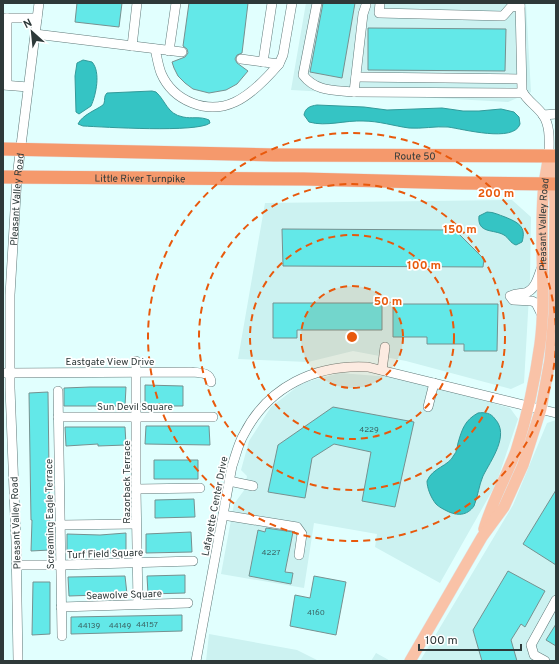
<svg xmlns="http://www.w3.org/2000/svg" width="559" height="664" font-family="Overpass,sans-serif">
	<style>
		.built { fill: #ccf2f1 }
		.water { fill: #35c4c4; stroke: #339a9a }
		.building { fill: #63e8e8; stroke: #769190 }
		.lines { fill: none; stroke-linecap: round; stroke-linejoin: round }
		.minor-casing { stroke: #607a7a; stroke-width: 10 }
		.major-casing { stroke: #e2e3e3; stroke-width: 12 }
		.highway-casing { stroke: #e2e3e3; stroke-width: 14 }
		.minor { stroke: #fff; stroke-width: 9 }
		.major { stroke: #f9c2a7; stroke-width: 11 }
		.highway { stroke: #f5996c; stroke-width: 13 }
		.ring { fill: none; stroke: #e8590c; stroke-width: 2; stroke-dasharray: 7 5 }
		.labels { text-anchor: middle; stroke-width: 3.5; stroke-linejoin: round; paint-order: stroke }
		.number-label { font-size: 8px; fill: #3b6565 }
		.street-label { font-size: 10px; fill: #2e3939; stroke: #fff }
		.centre { fill: #e8590c; stroke: #fff; stroke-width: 2 }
		.ring-label { font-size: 12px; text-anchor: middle; font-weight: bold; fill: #e8590c; stroke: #fff; stroke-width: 3.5; stroke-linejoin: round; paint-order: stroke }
	</style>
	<rect width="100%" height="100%" fill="#e1fffe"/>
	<!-- built -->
	<path class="built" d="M306,3h220l5,89 -23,10 -217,-12z
		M512,200l19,17 -1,61 -6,105 -13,6 -105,-28 -53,-10 -45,11 -70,-3 27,-156z
		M340,373l63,5 107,30 8,11 -22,65 -56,99 -65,-36 2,-13 -63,-11 -10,65 -83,-14 13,-70 11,-15 2,-13 -6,-6 8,-29 22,-34 31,-24z
		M556,420v241h-136l93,-156 34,-82z
		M209,634l88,16 22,11h-113z
		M376,653l11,6 3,2h-19z"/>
	<!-- water -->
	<path class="water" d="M83,60l9,2c9,10 4,33 -1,44l-12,8 -3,-2 -1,-36 2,-13z
		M152,91l4,1c10,9 11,22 27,25 9,2 17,-1 26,3l1,3c-12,10 -107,4 -127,3l-5,-2c4,-9 18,-14 25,-19 3,-4 0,-8 4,-12z
		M317,105l47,2 23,3 55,-2 21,3h16l22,-2 13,3 5,5 1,7c-6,19 -57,5 -72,3 -13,-1 -26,2 -39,1 -15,-2 -30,-7 -46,-7 -17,-1 -37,6 -54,1l-5,-7c1,-7 6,-9 13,-10z
		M487,212c7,0 12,3 18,5 12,5 22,9 17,25l-6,3c-6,-2 -7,-7 -12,-10 -10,-6 -27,-1 -25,-19z
		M478,413c7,-1 13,0 17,6 15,16 -4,41 -12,57 -4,9 -5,20 -9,30 -7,10 -17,10 -27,5 -4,-2 -8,-4 -11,-7 -5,-6 -9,-16 -9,-23 6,-14 21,-14 27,-26 3,-3 3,-8 4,-12 4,-14 7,-23 20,-30z"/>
	<!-- building -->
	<path class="building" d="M77,3h45l-3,24 -44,-5z
		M189,3h59l-6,50 -5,2 -2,4 2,4 11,8 -11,13 -11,6 -17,3 -16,-4 -8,-6 -7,-7 -4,-8 -2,-6 13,-5 3,-4 -1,-4 -4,-3z
		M323,3h32l-13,75 -32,-6z
		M368,28l138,1 -1,42 -137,-1z
		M282,229l173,1 29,29 -1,8 -200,-1z
		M273,303h109v27h-85v8h-24z
		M393,304h105l-1,47h-33v-7h-37v-7h-34z
		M145,385l38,1v20h-38z
		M90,387h36l-1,19h-61v-18z
		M48,392l2,158 -19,1 1,-31h-1l-2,-127z
		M333,407l81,15 -19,85 -33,-6 9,-49 -37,-8 -22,14 -7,40 -37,-6 10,-47z
		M146,426h63l1,19 -65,-1z
		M65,427h60l1,18 -28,1v-2l-32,2z
		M154,460h44v19h-44z
		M556,490v75l-33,-21z
		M194,499l1,18 -40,1v-18z
		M266,528l27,4 -8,40 8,1 -2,11 -42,-8 9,-46 7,2z
		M191,532l1,20 -46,1v-19z
		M126,533v20l-59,-1v-18l33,1z
		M508,571l37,20 -20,36 -4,-3 -10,16 6,21h-35l-9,-31z
		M185,575v18l-37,1 -1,-18z
		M125,576l2,18 -58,2 -1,-19z
		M314,576l32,6 -10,53 -46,-9 5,-31 15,3z
		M33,582h17v52l-18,1z
		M182,615v16l-111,3v-17z
		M556,624v22l-10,-6z"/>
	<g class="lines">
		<!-- minor casing -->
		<g class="minor-casing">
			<g id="minor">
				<path d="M317,3l-14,72c13,17 31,15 51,17"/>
				<path d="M380,3l-1,10 124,3 8,-9 9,-1"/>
				<path d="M520,3l2,88c5,10 15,15 21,24 8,12 6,27 6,41"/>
				<path d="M366,5l-3,9 -9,78 169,1"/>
				<path d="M3,18h34"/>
				<path d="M7,18v67"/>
				<path d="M35,34l147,18"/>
				<path d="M132,46l5,-43"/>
				<path d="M155,49c2,8 3,16 6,24 12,28 46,42 74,29 17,-8 32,-24 44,-38l-38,-5"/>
				<path d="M169,51l7,-48"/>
				<path d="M263,62l9,-59"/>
				<path d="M279,64l4,-9 9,-52"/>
				<path d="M356,77l165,2"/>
				<path d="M3,85l25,2"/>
				<path d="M543,115l13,-1"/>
				<path d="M542,267c-4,9 -6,23 -17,26 -6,1 -9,0 -15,3l3,4 19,1 4,2 6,12"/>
				<path d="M136,361v128l2,115"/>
				<path d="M382,370l3,-23"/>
				<path d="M3,373l188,-1c9,1 19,0 20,10"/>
				<path d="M58,391l4,245"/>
				<path d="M428,407l6,-24"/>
				<path d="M58,417h155"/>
				<path d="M229,481l24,5"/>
				<path d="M136,489l64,-1"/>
				<path d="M223,515l74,12 5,7 -3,21"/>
				<path d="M60,525l76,-1"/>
				<path d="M17,565h44l132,-4"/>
				<path d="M61,607l127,-4"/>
				<path id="s1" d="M18,661l-2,-119 -6,-154v-93l7,-118 22,-174"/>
				<path d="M196,661l36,-195c4,-11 6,-22 12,-32 24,-47 71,-70 124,-67l188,46"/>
				<path d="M545,661l-11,-6 -3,-10 25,-45"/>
			</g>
		</g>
		<!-- major casing -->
		<g class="major-casing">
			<g id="major">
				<path id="s2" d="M484,529c8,-27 22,-52 32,-78 11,-34 19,-71 24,-107 7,-53 -2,-107 4,-160 1,-8 3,-16 4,-24"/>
				<path d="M410,661l72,-124 22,-30 19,-42 18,-56 9,-49 4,-46 1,-112 -2,-29 -4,-17"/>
			</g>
		</g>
		<!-- highway casing -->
		<g class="highway-casing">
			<g id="highway">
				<path id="s3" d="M3,149l271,6 282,1"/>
				<path id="s4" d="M3,177l301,2 159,4 93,1"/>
			</g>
		</g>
		<!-- minor -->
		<use href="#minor" class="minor"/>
		<!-- major -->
		<use href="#major" class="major"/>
		<!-- highway -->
		<use href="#highway" class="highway"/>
	</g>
	<!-- distance rings -->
	<circle cx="352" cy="337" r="51" fill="#e8590c" fill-opacity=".12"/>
	<g class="ring">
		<circle cx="352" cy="337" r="51"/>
		<circle cx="352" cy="337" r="102"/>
		<circle cx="352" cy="337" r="153"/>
		<path d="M556 339A204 204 0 1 1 556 335"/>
	</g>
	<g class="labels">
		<!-- number labels -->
		<g class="number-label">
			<text x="369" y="432">4229</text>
			<text x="271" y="555">4227</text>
			<text x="316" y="615">4160</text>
			<text x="147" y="627">44157</text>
			<text x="89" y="628">44139</text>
			<text x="120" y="628">44149</text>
		</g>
		<!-- street labels -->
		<g class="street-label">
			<text dy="4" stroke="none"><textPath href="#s3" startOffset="412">Route 50</textPath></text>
			<text dy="4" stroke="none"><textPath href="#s4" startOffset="137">Little River Turnpike</textPath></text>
			<text dy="4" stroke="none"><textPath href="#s1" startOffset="462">Pleasant Valley Road</textPath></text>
			<text dy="4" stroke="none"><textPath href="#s2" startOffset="314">Pleasant Valley Road</textPath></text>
			<text x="110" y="365">Eastgate View Drive</text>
			<text x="135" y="410">Sun Devil Square</text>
			<text transform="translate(126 482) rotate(-90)" y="4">Razorback Terrace</text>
			<text transform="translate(214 506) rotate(-79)" y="4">Lafayette Center Drive</text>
			<text transform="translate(49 514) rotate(-91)" y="4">Screaming Eagle Terrace</text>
			<text transform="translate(15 523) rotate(-92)" y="4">Pleasant Valley Road</text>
			<text transform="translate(105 553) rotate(-2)" y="4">Turf Field Square</text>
			<text transform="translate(124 594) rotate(-2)" y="4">Seawolve Square</text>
		</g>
	</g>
	<circle cx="352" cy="337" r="6" class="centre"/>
	<g class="ring-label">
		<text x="496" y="197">200 m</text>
		<text x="460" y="233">150 m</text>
		<text x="424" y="269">100 m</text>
		<text x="388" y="305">50 m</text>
	</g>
	<!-- border -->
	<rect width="559" height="664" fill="none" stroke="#2e3939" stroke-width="8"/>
	<!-- north arrow -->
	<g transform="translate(32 32) rotate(333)" stroke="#ffffff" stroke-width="3" paint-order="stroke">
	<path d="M0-3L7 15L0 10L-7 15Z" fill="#2e3939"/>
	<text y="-6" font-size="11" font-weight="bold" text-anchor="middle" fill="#2e3939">N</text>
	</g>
	<!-- scale -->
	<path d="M419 644v6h102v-6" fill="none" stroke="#2e3939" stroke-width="2"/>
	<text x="425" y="644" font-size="12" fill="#2e3939" stroke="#ffffff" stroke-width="3" paint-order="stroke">100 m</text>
</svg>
